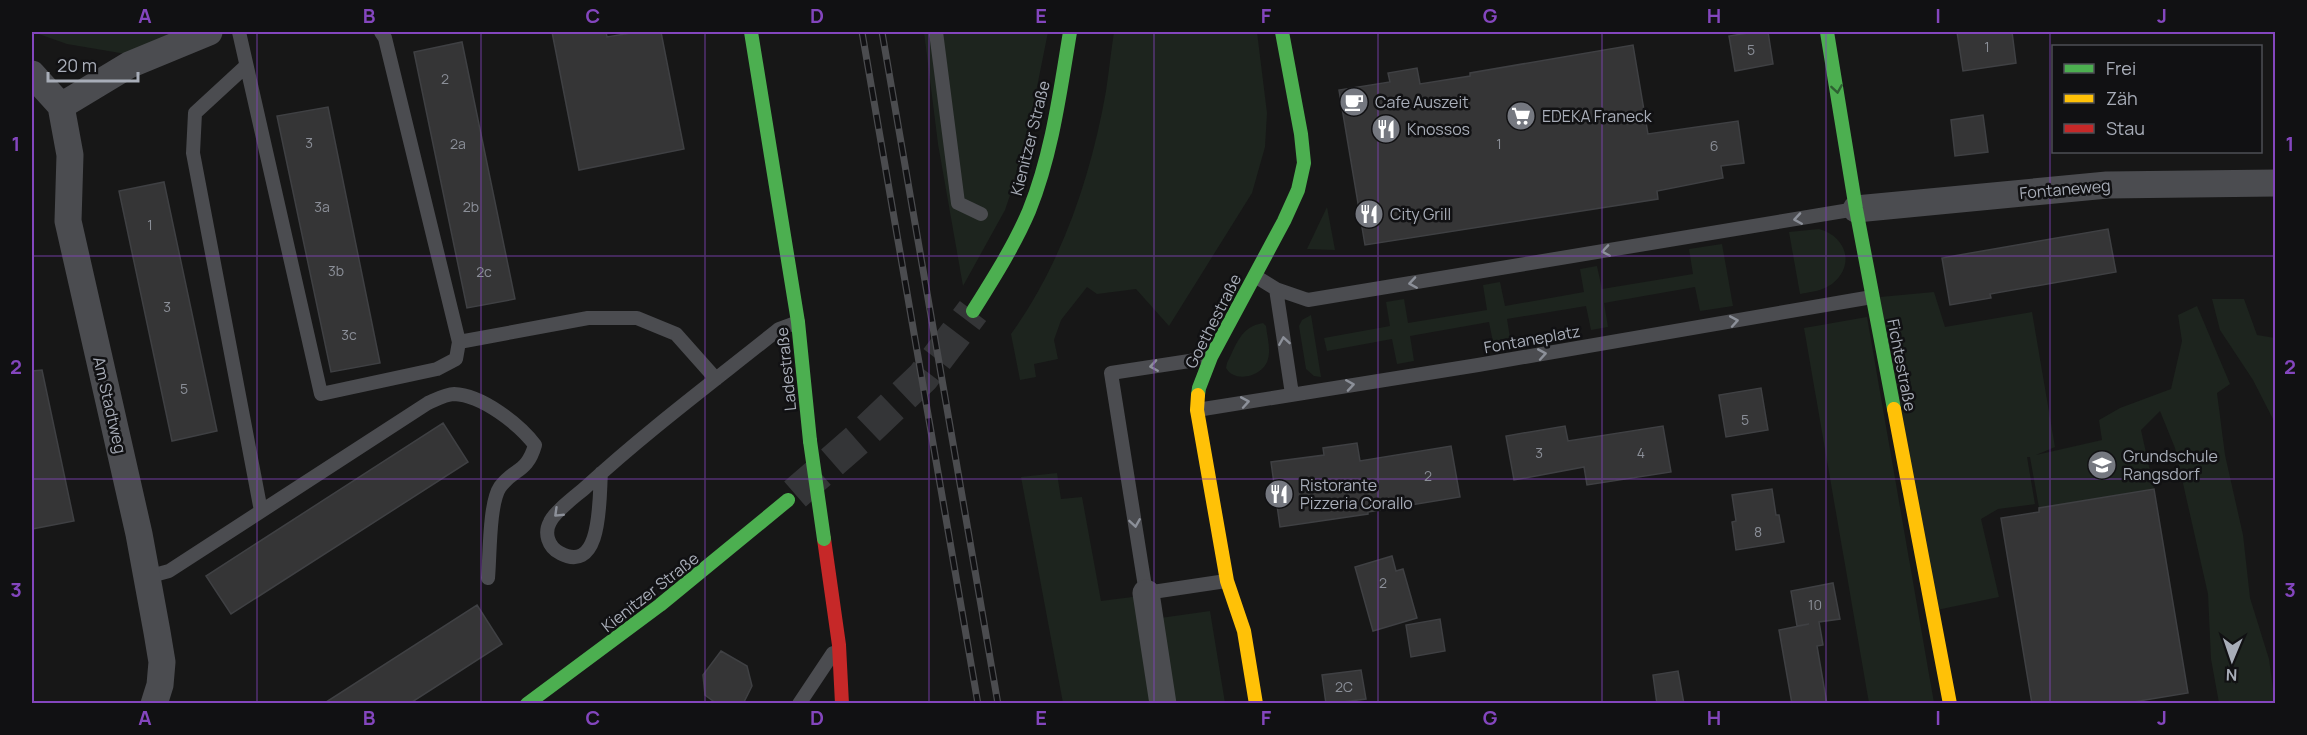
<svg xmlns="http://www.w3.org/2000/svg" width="2307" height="735" font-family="Manrope,sans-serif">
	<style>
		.green { fill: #1d241e }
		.building { fill: #353536; stroke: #3f4043; stroke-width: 1.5 }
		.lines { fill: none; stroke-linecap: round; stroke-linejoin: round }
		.secondary-tunnel { stroke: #343537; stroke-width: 33; stroke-dasharray: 33 16; stroke-linecap: butt }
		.lane { stroke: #4b4c50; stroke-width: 14 }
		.street { stroke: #4b4c50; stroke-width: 27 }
		.fast { stroke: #4caf50; stroke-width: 14 }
		.slow { stroke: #ffc107; stroke-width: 14 }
		.jam { stroke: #c62828; stroke-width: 14 }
		.rail-casing { stroke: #4b4c4f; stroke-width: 7 }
		.rail { stroke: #111113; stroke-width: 4.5; stroke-dasharray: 14; stroke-linecap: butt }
		.fast-bridge { stroke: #4caf50; stroke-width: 14 }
		.oneway { stroke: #2e6032 }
		.oneway2 { stroke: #8c9099 }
		.grid { fill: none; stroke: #8446be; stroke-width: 1.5; stroke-opacity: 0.55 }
		.labels { text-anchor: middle; stroke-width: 5; stroke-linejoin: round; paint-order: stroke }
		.number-label { font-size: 14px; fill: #8b8f98 }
		.poi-label { font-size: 16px; fill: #a8adb8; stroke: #111113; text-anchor: start }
		.street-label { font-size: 16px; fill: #a8adb8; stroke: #111113 }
		.neatline { fill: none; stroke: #8446be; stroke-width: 2 }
		.grid-label { font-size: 20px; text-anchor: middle; font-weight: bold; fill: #8446be }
	</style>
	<rect width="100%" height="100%" fill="#171717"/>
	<!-- green -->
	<path class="green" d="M33,32h162l-69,22 -59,-10z
		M924,32h124l-25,125 -18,53 -42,76 -25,-142z
		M1114,32h143l10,81 -2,34 -13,46 -83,133 -33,-37 -39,5 -10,-7 -26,33 -7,20 4,19 -24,5 2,13 -16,3 -9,-46c51,-71 80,-158 95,-243 3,-20 5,-40 8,-59z
		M1327,207l8,43 -28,-1z
		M1819,229c27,7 37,36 13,55 -10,7 -21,8 -32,10l-11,-62z
		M1722,244l11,62 -33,5 -5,-24 -91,16 4,24 -17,3 -5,-24 -79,13 4,25 -17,3 -5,-25 -79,14 4,25 -17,3 -5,-25 -65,12 -3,-13 66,-12 -4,-24 18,-3 4,24 79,-13 -4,-25 17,-3 5,24 79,-14 -4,-23 17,-3 5,23 91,-15 -4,-25z
		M1934,292l11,35 87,-15 23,135 -19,8 66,-15 -3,-20 21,-12 51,-19 11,-48 -4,-26 19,-9 33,78 -13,9 8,62 18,80 7,63 19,61 6,44h-56l-8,-44 -3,-65 -33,-146 -15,-37 -19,19 13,59 -115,19 -9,-51h-3l8,47 -37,5 -17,10 18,78 -67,14 -52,-314z
		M2212,299h32l13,36 18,3v85l-22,-43 -33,-50z
		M1311,315l10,62 -7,-1 -8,-7 -7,-43 3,-6z
		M1867,317l67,386h-65l-65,-375z
		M1263,323l3,3c1,10 5,23 2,33 -4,17 -33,25 -42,9l1,-5c10,-19 13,-36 36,-40z
		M1057,473l4,26 21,-2 19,104 39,-5 6,24 64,-9 15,92h-162l-42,-226z"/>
	<!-- building -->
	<path class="building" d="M552,32h54l1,5 30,-5h24l23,117 -105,21z
		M1754,32h14l5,32 -38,7 -6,-35z
		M1957,32h55l4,31 -53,8z
		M462,42l53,257 -48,9 -53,-256z
		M1633,45l15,89 90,-13 6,42 -23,3 2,12 -66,13 1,8 -293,46 -26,-155 51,-8 -2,-9 29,-5 3,16 50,-8v-3z
		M328,107l52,256 -49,9 -54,-256z
		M1983,115l5,37 -33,4 -4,-36z
		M164,182l53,249 -45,10 -53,-250z
		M2108,229l8,43 -126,22 1,4 -41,7 -8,-47z
		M42,370l32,151 -42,8v-158z
		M1761,388l7,42 -42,7 -7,-42z
		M443,423l25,39 -237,152 -25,-38z
		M1565,426l3,15 95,-15 8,46 -84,13 -3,-18 -70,13 -8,-44z
		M1357,443l3,18 91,-15 9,51 -92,15v2l-88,13 -9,-65 53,-7 -1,-7z
		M1772,489l4,26h3l5,27 -48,8 -4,-28 4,-1 -4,-26z
		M2154,489l34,204 -67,11h-89l-31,-186 38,-6v-4z
		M1392,556l4,15 7,-2 14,49 -44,13 -18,-64z
		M1833,583l7,36 -21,3 4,23 -6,1 10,58h-35l-13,-74 30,-6 -12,2 -6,-35z
		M477,605l25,39 -93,60h-86z
		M1440,619l5,32 -34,6 -5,-32z
		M721,651l26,15 5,20 -8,16 -27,2 -12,-9 -2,-20z
		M1361,670l5,29 -40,5 -4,-29z
		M1678,671l6,33h-27l-4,-29z"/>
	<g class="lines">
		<!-- secondary-tunnel -->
		<path class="secondary-tunnel" d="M795,494l62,-54 66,-63 50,-66"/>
		<!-- lane -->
		<path class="lane" d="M239,32l82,362 116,-25 19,-10 3,-17 -74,-304 -4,-6
			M936,32l22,171 23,11
			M246,66l-51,47 -2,40 68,358
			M1255,276l21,13 32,11 548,-91
			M1276,289l16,105
			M459,342l129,-24h49l39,16 40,45
			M1209,358l-98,15 35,220 80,-12
			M1197,410l281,-45 394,-68
			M601,473c-2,23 2,103 -41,80 -12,-6 -16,-20 -10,-31 5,-11 26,-26 36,-35 61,-56 128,-106 193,-158l19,-7
			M147,577l22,-6 259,-168c7,-3 18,-9 26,-9 28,1 65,30 81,51 -8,28 -21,23 -35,42 -11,16 -10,70 -12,91
			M799,704l34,-51"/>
		<!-- street -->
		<path class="street" d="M32,74l29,32
			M61,106l9,49 -2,66 71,313 18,98 5,30 -2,23 -6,19
			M61,106l68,-41 80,-33
			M1856,209l251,-24 169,-2
			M1146,593l17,111"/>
		<!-- fast -->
		<path class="fast" d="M751,32l47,290 12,119
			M1827,32l29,177 38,200
			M973,311c20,-32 41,-65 56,-100 23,-57 31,-119 41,-179
			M1198,395l1,-7 12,-31 73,-136 14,-31 6,-27 -3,-29 -19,-102
			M527,704l133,-99 128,-105"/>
		<!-- slow -->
		<path class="slow" d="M1198,395l-1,15 30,171 17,50 12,73
			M1894,409l56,295"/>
		<!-- jam -->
		<path class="jam" d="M824,539l15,106 3,59"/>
		<!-- rail casing -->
		<g class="rail-casing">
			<path id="rail" d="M862,32l116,672
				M882,32l116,672"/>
		</g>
		<!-- rail -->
		<use href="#rail" class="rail"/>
		<!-- fast-bridge -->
		<path class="fast-bridge" d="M810,441l14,98"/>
	</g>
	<!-- one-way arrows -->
	<defs><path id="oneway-chevron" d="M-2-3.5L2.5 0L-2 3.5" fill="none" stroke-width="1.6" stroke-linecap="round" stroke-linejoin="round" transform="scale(1.5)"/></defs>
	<use class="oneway" href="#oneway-chevron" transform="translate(1837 89) rotate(81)"/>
	<g class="oneway2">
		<use href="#oneway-chevron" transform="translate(1798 219) rotate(171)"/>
		<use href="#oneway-chevron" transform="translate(1606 251) rotate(171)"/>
		<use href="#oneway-chevron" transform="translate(1413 283) rotate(171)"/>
		<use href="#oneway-chevron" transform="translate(1734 321) rotate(-10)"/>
		<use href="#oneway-chevron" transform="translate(1284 341) rotate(-99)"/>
		<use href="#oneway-chevron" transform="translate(1542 354) rotate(-10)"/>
		<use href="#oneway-chevron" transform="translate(1154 366) rotate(171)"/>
		<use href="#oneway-chevron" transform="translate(1350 385) rotate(-9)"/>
		<use href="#oneway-chevron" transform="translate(1245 402) rotate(-10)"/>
		<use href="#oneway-chevron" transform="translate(558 513) rotate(136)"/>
		<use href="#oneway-chevron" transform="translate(1135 523) rotate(81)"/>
	</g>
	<!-- grid -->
	<path class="grid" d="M257,32v672M481,32v672M705,32v672M929,32v672M1154,32v672M1378,32v672M1602,32v672M1826,32v672M2050,32v672M32,256h2244M32,479h2244"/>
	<!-- icons -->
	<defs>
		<g id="cafe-disc" transform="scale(1.5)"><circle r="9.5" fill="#757880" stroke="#111113"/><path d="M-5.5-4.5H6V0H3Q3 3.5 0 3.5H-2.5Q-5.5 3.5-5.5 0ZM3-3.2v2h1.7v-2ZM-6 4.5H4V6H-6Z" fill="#fff"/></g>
		<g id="supermarket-disc" transform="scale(1.5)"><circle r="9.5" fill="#757880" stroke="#111113"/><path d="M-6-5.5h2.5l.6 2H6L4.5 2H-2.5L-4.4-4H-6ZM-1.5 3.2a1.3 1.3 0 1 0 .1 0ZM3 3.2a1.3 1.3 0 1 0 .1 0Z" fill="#fff"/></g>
		<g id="restaurant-disc" transform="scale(1.5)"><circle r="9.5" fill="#757880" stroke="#111113"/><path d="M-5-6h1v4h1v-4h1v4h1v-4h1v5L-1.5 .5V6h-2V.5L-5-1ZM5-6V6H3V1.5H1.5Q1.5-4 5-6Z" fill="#fff"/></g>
		<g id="school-disc" transform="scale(1.5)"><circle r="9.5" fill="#757880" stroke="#111113"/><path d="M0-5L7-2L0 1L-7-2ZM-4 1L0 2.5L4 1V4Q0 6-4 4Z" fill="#fff"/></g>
	</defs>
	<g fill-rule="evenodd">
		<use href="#cafe-disc" x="1354" y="102"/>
		<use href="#supermarket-disc" x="1521" y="116"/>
		<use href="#restaurant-disc" x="1386" y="129"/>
		<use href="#restaurant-disc" x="1369" y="214"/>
		<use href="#school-disc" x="2102" y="465"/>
		<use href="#restaurant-disc" x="1279" y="494"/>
	</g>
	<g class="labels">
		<!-- number labels -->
		<g class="number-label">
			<text x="1987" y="52">1</text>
			<text x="1751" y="55">5</text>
			<text x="445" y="84">2</text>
			<text x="309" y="148">3</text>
			<text x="458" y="149">2a</text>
			<text x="1499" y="149">1</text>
			<text x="1714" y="151">6</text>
			<text x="322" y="212">3a</text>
			<text x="471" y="212">2b</text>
			<text x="150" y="230">1</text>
			<text x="336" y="276">3b</text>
			<text x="484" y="277">2c</text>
			<text x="167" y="312">3</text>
			<text x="349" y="340">3c</text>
			<text x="184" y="394">5</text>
			<text x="1745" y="425">5</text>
			<text x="1539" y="458">3</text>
			<text x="1641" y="458">4</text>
			<text x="1428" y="481">2</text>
			<text x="1758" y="537">8</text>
			<text x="1383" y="588">2</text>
			<text x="1815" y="610">10</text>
			<text x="1344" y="692">2C</text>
		</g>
		<!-- poi labels -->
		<g class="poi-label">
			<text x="1375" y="108">Cafe Auszeit</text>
			<text x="1542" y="122">EDEKA Franeck</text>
			<text x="1407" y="135">Knossos</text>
			<text x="1390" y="220">City Grill</text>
			<text x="2123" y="462">Grundschule<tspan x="2123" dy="18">Rangsdorf</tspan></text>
			<text x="1300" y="491">Ristorante<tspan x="1300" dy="18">Pizzeria Corallo</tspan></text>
		</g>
		<!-- street labels -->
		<g class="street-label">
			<text transform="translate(1030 138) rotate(-76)" y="6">Kienitzer Straße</text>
			<text transform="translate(2065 189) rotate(-5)" y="6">Fontaneweg</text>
			<text transform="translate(1213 321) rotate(-63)" y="6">Goethestraße</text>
			<text transform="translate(1532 339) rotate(-10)" y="6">Fontaneplatz</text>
			<text transform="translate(1902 365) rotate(79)" y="6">Fichtestraße</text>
			<text transform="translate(786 369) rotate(-96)" y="6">Ladestraße</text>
			<text transform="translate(110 405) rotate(77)" y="6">Am Stadtweg</text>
			<text transform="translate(650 592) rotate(-38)" y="6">Kienitzer Straße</text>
		</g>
	</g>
	<!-- border -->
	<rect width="2307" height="735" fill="none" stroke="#111113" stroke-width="66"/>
	<!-- legend -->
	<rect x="2052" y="45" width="210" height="108" fill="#111113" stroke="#4d4f55" stroke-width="1.5"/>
	<rect x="2064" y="64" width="30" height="9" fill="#4caf50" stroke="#4d4f55" stroke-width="1.5"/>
	<text x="2106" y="75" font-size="18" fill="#a8adb8">Frei</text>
	<rect x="2064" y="94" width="30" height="9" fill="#ffc107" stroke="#4d4f55" stroke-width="1.5"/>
	<text x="2106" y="105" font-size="18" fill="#a8adb8">Zäh</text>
	<rect x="2064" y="124" width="30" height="9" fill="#c62828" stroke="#4d4f55" stroke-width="1.5"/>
	<text x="2106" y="135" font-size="18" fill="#a8adb8">Stau</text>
	<!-- north arrow -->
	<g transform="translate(2232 660) rotate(182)" stroke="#111113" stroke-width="4.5" paint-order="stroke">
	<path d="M0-4.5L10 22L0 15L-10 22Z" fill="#a8adb8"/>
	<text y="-9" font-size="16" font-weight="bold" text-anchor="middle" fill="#a8adb8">N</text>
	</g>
	<!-- scale -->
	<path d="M48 72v9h90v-9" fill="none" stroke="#a8adb8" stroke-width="3"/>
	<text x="57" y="72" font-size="18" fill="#a8adb8" stroke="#111113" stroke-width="4.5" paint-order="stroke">20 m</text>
	<rect x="33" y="33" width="2241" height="669" class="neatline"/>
	<g class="grid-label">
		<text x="145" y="23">A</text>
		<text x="369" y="23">B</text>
		<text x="593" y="23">C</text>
		<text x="817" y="23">D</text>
		<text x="1041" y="23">E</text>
		<text x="1266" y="23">F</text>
		<text x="1490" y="23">G</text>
		<text x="1714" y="23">H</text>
		<text x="1938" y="23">I</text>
		<text x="2162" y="23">J</text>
		<text x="16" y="151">1</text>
		<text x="2290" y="151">1</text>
		<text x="16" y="374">2</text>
		<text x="2290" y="374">2</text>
		<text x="16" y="597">3</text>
		<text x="2290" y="597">3</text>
		<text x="145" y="725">A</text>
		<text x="369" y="725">B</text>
		<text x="593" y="725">C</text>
		<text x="817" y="725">D</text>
		<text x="1041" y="725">E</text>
		<text x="1266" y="725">F</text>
		<text x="1490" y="725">G</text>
		<text x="1714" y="725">H</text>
		<text x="1938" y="725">I</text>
		<text x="2162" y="725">J</text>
	</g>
</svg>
